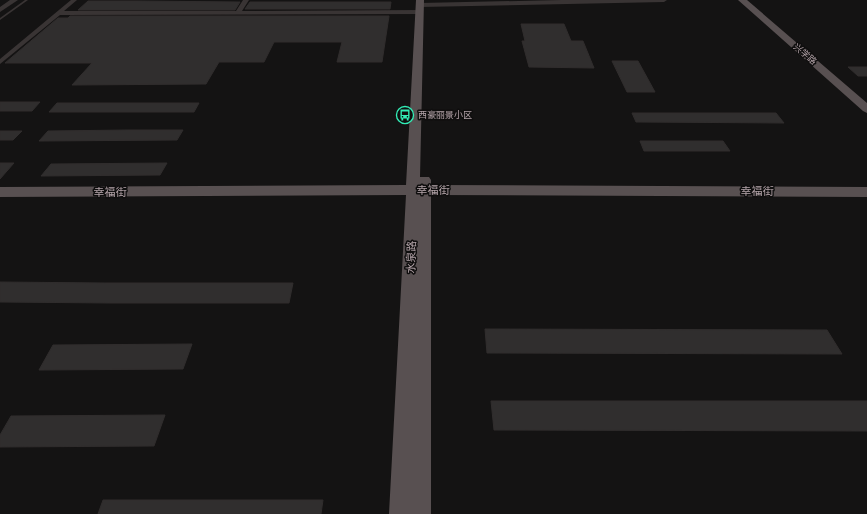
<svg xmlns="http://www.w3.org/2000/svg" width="867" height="514" font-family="'DM Sans','Noto Sans SC',sans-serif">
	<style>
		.building { fill: #302e2e; stroke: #302d2d }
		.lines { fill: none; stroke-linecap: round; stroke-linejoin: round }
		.service { fill: #393434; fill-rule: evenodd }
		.minor { fill: #393434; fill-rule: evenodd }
		.tertiary { fill: #393434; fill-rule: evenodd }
		.primary { fill: #585051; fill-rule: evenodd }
		.labels { text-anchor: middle; stroke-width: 3; stroke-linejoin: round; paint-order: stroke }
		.far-street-label { font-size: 9px; fill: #b4a4a9; stroke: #0f0e0e }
		.far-poi-label { font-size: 9px; fill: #b4a4a9; stroke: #0f0e0e; text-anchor: start }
		.street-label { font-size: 11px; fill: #b4a4a9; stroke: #0f0e0e }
	</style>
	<rect width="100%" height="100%" fill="#141313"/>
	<!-- building -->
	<path class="building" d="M88,1h50l102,1 -5,8h-157z
		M250,2h141l-1,7h-145z
		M70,16h319l-7,46h-45l5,-20h-68l-10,20h-45l-13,22 -134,1 20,-22h-87l53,-45h10z
		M521,24h43l7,17h12l11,27 -65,-1 -7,-26h3z
		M612,61h26l17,31h-28z
		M848,67h19v9h-9z
		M0,102h40l-8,9h-32z
		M57,103h142l-5,9h-145z
		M632,113h144l8,10 -148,-1z
		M128,130h55l-6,10 -138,1 9,-10z
		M0,131h22l-9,9h-13z
		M640,141h83l7,10h-86z
		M0,163h14l-14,16z
		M167,163l-7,12 -119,1 10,-12z
		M0,282l106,1h187l-4,20h-179l-110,-1z
		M485,329l342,1 15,24 -355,-1z
		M192,344l-9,25 -144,1 14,-25z
		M491,401h376v30l-373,-1z
		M165,415l-11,31 -154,1v-12l11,-19z
		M103,500h220l-2,14h-223z"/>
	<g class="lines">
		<!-- service -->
		<path class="service" d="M25,0h3l-28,20v-2z"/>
		<!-- minor -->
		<path class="minor" d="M71,0h6l-13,11h172l7,-11h6l-7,11 178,-1 3,2 -3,2 -360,1 -60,49v-5z"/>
		<!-- tertiary -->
		<path class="tertiary" d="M10,0h8l-18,12v-5z
			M561,0h106l-3,2 -244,5 -4,-2 4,-2z"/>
		<!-- primary -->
		<path class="primary" d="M416,0h8l-4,177h9l2,3v5l436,2v10l-436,-2v319h-42l17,-319 -406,2v-10l406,-2z
			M738,0h9l120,103v10l-4,-2z"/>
	</g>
	<!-- icons -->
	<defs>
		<g id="bus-ring" transform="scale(0.9)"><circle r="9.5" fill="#0f0e0e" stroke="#32edb6" stroke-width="1.5"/><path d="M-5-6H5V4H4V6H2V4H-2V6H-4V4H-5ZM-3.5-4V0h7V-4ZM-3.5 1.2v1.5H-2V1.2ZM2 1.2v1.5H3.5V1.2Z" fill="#32edb6"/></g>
	</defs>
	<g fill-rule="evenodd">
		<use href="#bus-ring" x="405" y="115"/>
	</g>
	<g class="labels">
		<!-- far-street labels -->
		<g class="far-street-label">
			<text transform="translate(805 54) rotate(41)" y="3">兴学路</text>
		</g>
		<!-- far-poi labels -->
		<g class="far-poi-label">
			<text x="418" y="118">西豪丽景小区</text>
		</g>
		<!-- street labels -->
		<g class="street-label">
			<text x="433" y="194">幸福街</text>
			<text x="757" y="195">幸福街</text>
			<text x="110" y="196">幸福街</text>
			<text transform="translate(411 257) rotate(-88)" y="4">水泉路</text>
		</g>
	</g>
</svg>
